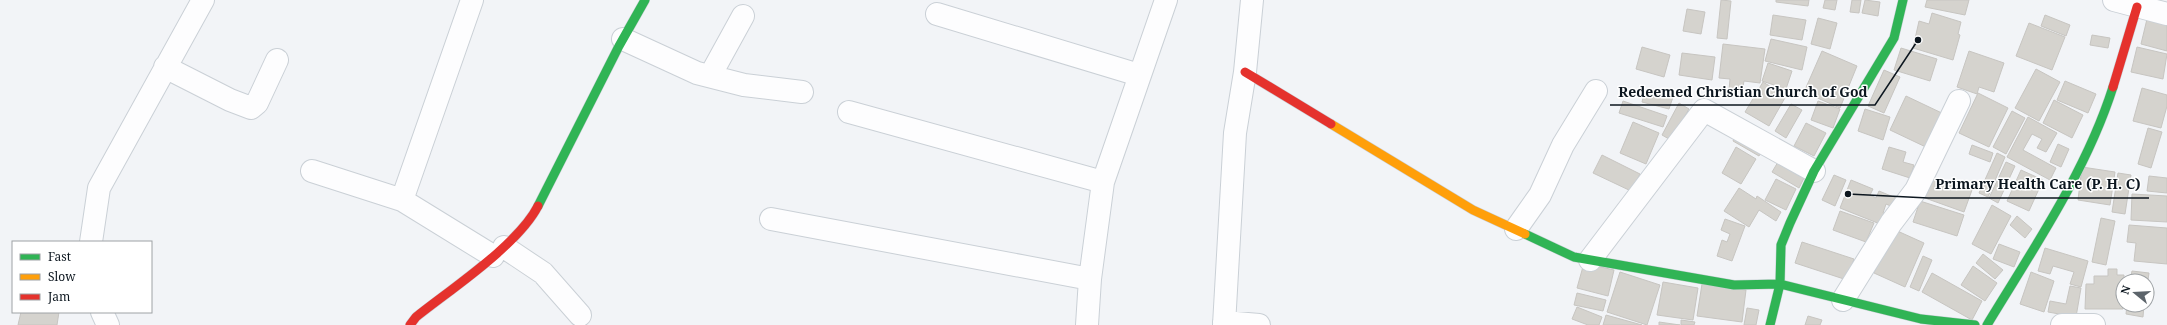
<svg xmlns="http://www.w3.org/2000/svg" width="2167" height="325" font-family="'Noto Serif',serif">
	<style>
		.building { fill: #d5d3ce; stroke: #c7c5c1 }
		.lines { fill: none; stroke-linecap: round; stroke-linejoin: round }
		.street-casing { stroke: #cad0d6; stroke-width: 24 }
		.fast-casing { stroke: #cad0d6; stroke-width: 10 }
		.slow-casing { stroke: #cad0d6; stroke-width: 10 }
		.jam-casing { stroke: #cad0d6; stroke-width: 10 }
		.street { stroke: #fdfdfe; stroke-width: 22 }
		.fast { stroke: #30b455; stroke-width: 9 }
		.slow { stroke: #ff9f0a; stroke-width: 9 }
		.jam { stroke: #e5322d; stroke-width: 9 }
		.leader { fill: none; stroke: #0c161f; stroke-width: 1.5 }
		.callout-dot { fill: #0c161f; stroke: #fff; stroke-width: 1.5 }
		.callout-label { font-size: 14px; text-anchor: middle; font-weight: bold; fill: #0c161f; stroke: #fff; stroke-width: 3; stroke-linejoin: round; paint-order: stroke }
	</style>
	<rect width="100%" height="100%" fill="#f2f4f7"/>
	<!-- building -->
	<path class="building" d="M1721,0l10,1 -4,38 -10,-1z
		M1776,0h33l-1,6 -32,-4z
		M1825,0h12l-2,10 -12,-2z
		M1852,0h9l-2,13 -9,-1z
		M1865,0l15,2 -2,14 -16,-3z
		M1927,0h42l-4,15 -40,-8z
		M1687,9l18,3 -4,22 -18,-3z
		M1932,13l29,9 -3,12 2,1 -7,25 -40,-12 6,-27 10,3z
		M1773,15l33,5 -4,20 -32,-5z
		M2045,15l25,10 -4,11 -25,-10z
		M1818,18l19,5 -7,26 -19,-5z
		M2147,19l20,5v27l-26,-7z
		M2029,23l36,14 -13,33 -36,-14z
		M2092,35l18,3 -2,10 -18,-3z
		M1771,39l36,8 -5,23 -37,-9z
		M1723,44l42,5 -5,34 -16,-2 -2,11 -13,-2 1,-11 -11,-1z
		M1642,47l28,8 -6,22 -28,-8z
		M2137,47l30,7 -4,25 -32,-7z
		M1901,48l36,11 -7,22 -36,-11z
		M1822,51l35,15 -17,42 -36,-16z
		M1969,51l35,12 -10,29 -15,-5 -2,7 -20,-7z
		M1682,53l33,4 -3,23 -33,-5z
		M1768,63l24,8 -6,18 -24,-8z
		M2036,69l24,13 -21,39 -24,-13z
		M1884,70l16,7 -16,36 -16,-7z
		M2065,81l31,13 -8,19 -31,-13z
		M1763,82l23,14 -17,30 -24,-14z
		M2142,88l25,7v11l-6,22 -28,-7z
		M1645,90l28,7 -4,12 -27,-7z
		M1978,93l30,15 -19,39 -30,-14z
		M1906,96l40,19 -16,34 -40,-19z
		M2054,100l29,15 -11,23 -29,-15z
		M1623,101l44,15 -4,11 -44,-14z
		M1818,101l22,8 -7,19 -22,-8z
		M1679,103l10,6 -12,21 -1,13 -14,-8z
		M1791,104l11,6 -16,28 -11,-7z
		M1865,109l25,8 -7,23 -25,-9z
		M2012,111l13,7 -19,36 -13,-7z
		M2028,117l29,16 -11,19 -9,-4 5,-9 -10,-5 -9,16 33,18 -6,12 -43,-23z
		M1633,122l26,11 -13,31 -26,-11z
		M1806,123l20,10 -12,23 -20,-10z
		M2148,128l14,4 -11,36 -13,-4z
		M1737,132l27,15 -5,9 -26,-15z
		M2058,144l11,5 -8,18 -11,-5z
		M1972,145l21,8 -3,9 -21,-8z
		M1736,147l20,12 -15,25 -19,-11z
		M1889,147l17,5 -3,10 11,3 -4,13 -28,-9z
		M1997,153l8,4 -17,40 -9,-4z
		M1602,155l38,19 -9,17 -38,-18z
		M1781,157l26,15 -8,16 -27,-16z
		M2006,162l9,4 -17,37 -9,-5z
		M2082,167l33,5 -5,33 -32,-5z
		M2021,170l22,10 -14,31 -22,-10z
		M2118,173l13,2 -6,39 -13,-2z
		M1834,175l12,5 -11,26 -13,-6z
		M2149,176l18,2v15l-20,-2z
		M1932,177l40,13 -8,22 -39,-14z
		M1776,179l20,10 -10,21 -21,-10z
		M1851,180l22,9 -3,6 6,3 3,-7 17,7 -3,9 -7,-3 -3,9 6,2 -4,11 -45,-18z
		M1739,188l17,11 1,-3 24,16 -5,9 -17,-11 -10,17 -25,-16z
		M2132,194l35,2v26l-36,-2z
		M1920,201l44,14 -7,21 -44,-14z
		M1992,205l19,11 -20,38 -19,-10z
		M1840,211l34,12 -8,19 -33,-12z
		M2017,216l15,13 -7,9 -15,-13z
		M2101,218l14,3 -9,44 -14,-3z
		M1725,219l20,7 -13,35 -15,-5 5,-16 5,2 3,-8 -9,-4z
		M2129,225l38,3v36l-33,-3 2,-18 -9,-1z
		M1893,229l31,14 -19,44 -31,-14z
		M1802,242l52,17 -7,21 -52,-17z
		M1999,244l21,8 -6,15 -21,-8z
		M2045,248l43,13 -7,26 -11,-3 4,-12 -21,-6 -3,8 -12,-3z
		M1983,254l20,16 -8,9 -19,-16z
		M1923,256l9,4 -13,31 -9,-4z
		M1584,263l30,7 -6,26 -31,-8z
		M1973,266l24,17 -12,18 -24,-16z
		M2108,269h9v6h7l-1,34h-38l1,-25h8v-8h14z
		M2132,271l17,2 -2,14v-6h-17z
		M1620,272l40,13 -13,40 -40,-13z
		M2031,272l23,9 -10,31 -24,-8z
		M1932,273l50,28 -10,19 -50,-28z
		M1663,282l35,6 -5,32 -36,-5z
		M1702,284l44,6 -4,32 -45,-6z
		M2070,286l11,2 -5,29 -28,-5 2,-11 16,3z
		M1577,293l29,7 -3,11 -29,-6z
		M2127,305h17l-1,12 -17,-3z
		M1577,307l25,10 -3,8h-11l-16,-6z
		M1747,308l12,2 -3,15h-12z
		M21,312h38l-2,13h-39z
		M1606,315l36,10h-39z
		M1808,316l14,4 -2,5h-15z
		M1681,320l14,2 -1,3h-13z
		M1659,322l21,3h-21z"/>
	<g class="lines">
		<!-- street casing -->
		<g class="street-casing">
			<path id="street" d="M2114,0l53,14
				M937,14l202,61
				M623,39l74,34 47,12 58,7
				M165,67l65,33 21,8 6,-5 20,-43
				M710,76l33,-60
				M849,112l254,70
				M312,171l90,29 91,56
				M402,200l70,-200
				M771,219l319,60
				M1516,229l24,-34 23,-50 33,-54
				M91,242l8,-54 104,-188
				M504,247l39,26 37,42
				M1590,260l114,-150 110,61
				M1843,300l48,-77 25,-33 43,-89
				M102,312l6,13
				M1224,322l35,3
				M1087,325l3,-46 13,-97 63,-182
				M1224,325l11,-192 10,-61 7,-72
				M2062,325h32"/>
		</g>
		<!-- fast casing -->
		<g class="fast-casing">
			<path id="fast" d="M538,206l81,-160 26,-46
				M1525,234l49,23 160,28 46,-1 141,35 54,6
				M1770,325l10,-41 1,-39 9,-22 24,-52 80,-133 9,-38
				M1987,325c46,-76 99,-153 126,-238"/>
		</g>
		<!-- slow casing -->
		<g class="slow-casing">
			<path id="slow" d="M1331,124l142,86 52,24"/>
		</g>
		<!-- jam casing -->
		<g class="jam-casing">
			<path id="jam" d="M1245,72l86,52
				M2113,87l24,-80
				M410,325l6,-8c35,-28 102,-72 122,-111"/>
		</g>
		<!-- street -->
		<use href="#street" class="street"/>
		<!-- fast -->
		<use href="#fast" class="fast"/>
		<!-- slow -->
		<use href="#slow" class="slow"/>
		<!-- jam -->
		<use href="#jam" class="jam"/>
	</g>
	<!-- callouts -->
	<path class="leader" d="M1918 40L1875 105H1610M1848 194L1928 198H2149"/>
	<g class="callout-dot">
		<circle cx="1918" cy="40" r="4"/>
		<circle cx="1848" cy="194" r="4"/>
	</g>
	<g class="callout-label">
		<text x="1743" y="97">Redeemed Christian Church of God</text>
		<text x="2038" y="189">Primary Health Care (P. H. C)</text>
	</g>
	<!-- legend -->
	<rect x="12" y="241" width="140" height="72" fill="#ffffff" stroke="#9ea2a5"/>
	<rect x="20" y="254" width="20" height="6" fill="#30b455" stroke="#9ea2a5"/>
	<text x="48" y="261" font-size="12" fill="#0c161f">Fast</text>
	<rect x="20" y="274" width="20" height="6" fill="#ff9f0a" stroke="#9ea2a5"/>
	<text x="48" y="281" font-size="12" fill="#0c161f">Slow</text>
	<rect x="20" y="294" width="20" height="6" fill="#e5322d" stroke="#9ea2a5"/>
	<text x="48" y="301" font-size="12" fill="#0c161f">Jam</text>
	<!-- north arrow -->
	<g transform="translate(2135 293) rotate(288)"><circle r="19" fill="#ffffff" stroke="#9ea2a5"/>
	<path d="M0-3L7 15L0 10L-7 15Z" fill="#5c646b"/>
	<text y="-6" font-size="11" font-weight="bold" text-anchor="middle" fill="#0c161f">N</text>
	</g>
</svg>
